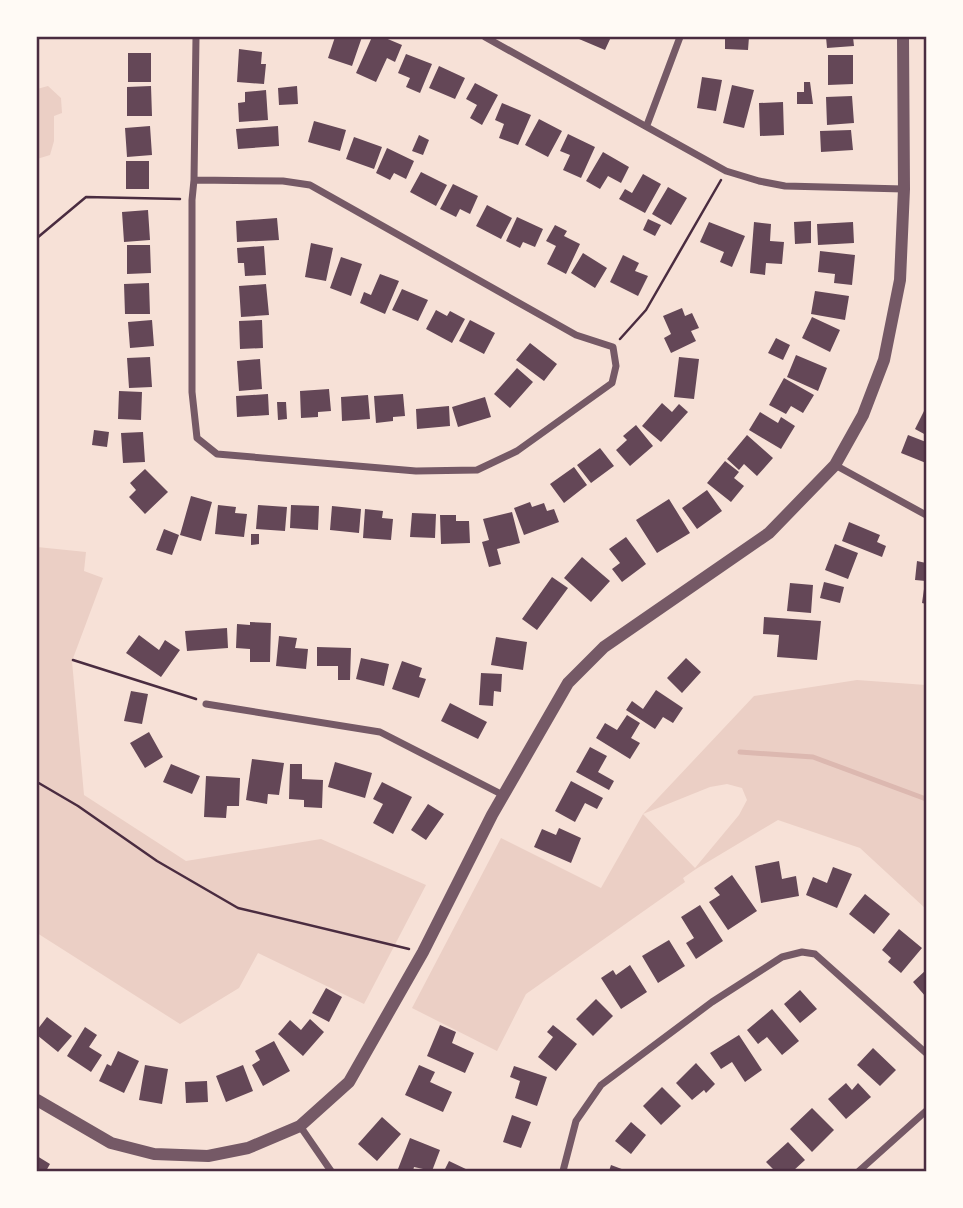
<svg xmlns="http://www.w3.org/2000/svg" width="963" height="1208" font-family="'Asap Condensed',sans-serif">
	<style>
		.green { fill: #ebcfc5; fill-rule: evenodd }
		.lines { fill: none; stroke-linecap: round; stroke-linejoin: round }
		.stream { stroke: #dcb8b0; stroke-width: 5 }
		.building { fill: #644757 }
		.path { stroke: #4a2c40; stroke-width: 2.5 }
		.minor { stroke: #755966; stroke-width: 7 }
		.tertiary { stroke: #755966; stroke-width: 12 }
		.neatline { fill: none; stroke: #4a2c40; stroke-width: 2.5 }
	</style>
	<rect width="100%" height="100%" fill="#f7e1d7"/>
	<!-- green -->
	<path class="green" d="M48,86l13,12 1,15 -8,3v25l-4,14 -13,4v-70z
		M37,547l49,5 -2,19 19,7 -31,83 12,134 102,66 135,-22 105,46 -62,119 -106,-51 -19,35 -59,36 -143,-91z
		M857,680l69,5v224l-66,-61 -82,-28 -82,49 -13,9 2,4 -159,112 -29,57 -85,-43 89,-170 100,50 42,-74 111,-118zM727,784l15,4 5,12 -8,15 -44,53 -52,-54 67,-27z"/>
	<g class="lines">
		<!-- stream -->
		<path class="stream" d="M740,752l73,5 113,42"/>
	</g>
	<!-- building -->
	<path class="building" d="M335,37h27l-10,29 -24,-8z
		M372,37h11l19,8 -7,17 -8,-4 -11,24 -20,-9z
		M580,37h31l-6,13 -26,-11z
		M725,37h24l-1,13 -23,-1z
		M826,37h27l1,9 -27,2z
		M239,49l23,3 -1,12h5l-2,20 -27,-2z
		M128,53h23v29h-23z
		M406,54l26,10 -12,29 -14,-6 4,-9 -12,-5z
		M828,55h25v29l-25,1z
		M439,66l26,12 -10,21 -26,-11z
		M702,77l20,3 -6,31 -19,-3z
		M804,82h6l3,22h-16v-12h7z
		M475,83l23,12 -16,30 -12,-7 7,-13 -11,-6z
		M732,85l22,5 -10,38 -21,-5z
		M151,86l1,30h-25v-29z
		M297,86l1,18 -19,1 -1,-17z
		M266,90l2,30 -29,2 -1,-19 7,-1v-10z
		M852,96l2,27 -27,2 -1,-28z
		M783,102l1,33 -24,1 -1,-33z
		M502,103l29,12 -13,30 -19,-7 5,-14 -9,-4z
		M539,119l23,12 -14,26 -23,-12z
		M314,121l32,9 -6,21 -32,-9z
		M150,126l2,29 -25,2 -2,-29z
		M278,126l1,20 -41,3 -2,-20z
		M851,130l2,20 -32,2 -1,-21z
		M568,134l27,13 -14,31 -18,-8 7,-15 -10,-4z
		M419,135l10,5 -6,15 -11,-4z
		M354,137l28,10 -8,22 -28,-10z
		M387,148l27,13 -8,18 -12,-6 -4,7 -14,-7z
		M603,152l26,15 -8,16 -13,-7 -8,13 -14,-8z
		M126,161h23v28h-23z
		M421,172l26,13 -11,21 -26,-14z
		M643,174l18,10 -16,29 -26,-14 6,-10 7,4z
		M453,184l25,12 -8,18 -10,-5 -4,8 -16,-8z
		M668,187l19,11 -16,27 -19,-11z
		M487,205l25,13 -11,21 -25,-13z
		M148,210l2,30 -26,2 -2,-30z
		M517,217l26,12 -8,18 -12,-5 -3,6 -14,-7z
		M277,218l2,22 -42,2 -1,-21z
		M648,219l13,6 -6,11 -12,-6z
		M811,221v22l-16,1 -1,-22z
		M709,222l36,14 -13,31 -12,-5 4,-10 -24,-10z
		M754,222l17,2 -1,17 14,1 -2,22 -16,-1 -1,12 -15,-2z
		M853,222l1,21 -36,2 -1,-21z
		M555,225l12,6 -3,5 16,8 -14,30 -19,-10 9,-18 -10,-5z
		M311,243l22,5 -7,33 -21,-4z
		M127,245h23l1,28 -24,1z
		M264,246l2,29 -21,1 -1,-13h-6l-1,-15z
		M820,251l35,4 -3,30 -18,-2 1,-9 -17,-2z
		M583,253l24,15 -12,20 -24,-15z
		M623,255l16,8 -4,8 13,5 -10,20 -28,-14z
		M341,257l21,7 -11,32 -21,-8z
		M380,274l19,7 -14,33 -25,-11 4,-11 7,3z
		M149,283l1,31h-25l-1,-30z
		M266,284l3,31 -28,2 -2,-31z
		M402,289l26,11 -10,21 -26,-11z
		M815,291l34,5 -4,24 -34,-6z
		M682,308l3,8 7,-3 7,15 -8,3 5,10 -25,12 -7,-15 7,-4 -8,-18z
		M436,310l11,6 3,-5 15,8 -13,24 -26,-14z
		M812,317l28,13 -10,22 -28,-14z
		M152,320l2,26 -24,2 -2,-26z
		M262,320l1,28 -23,1 -1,-28z
		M470,320l25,13 -11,21 -25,-13z
		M776,338l14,7 -7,15 -15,-7z
		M530,343l27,21 -13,17 -28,-21z
		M796,355l31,13 -9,23 -31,-14z
		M150,357l2,30 -23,1 -2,-30z
		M679,357l20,2 -5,40 -20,-2z
		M260,359l2,30 -23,2 -2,-30z
		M517,368l16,14 -23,26 -16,-14z
		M784,378l30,17 -11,18 -12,-7 -5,8 -17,-9z
		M329,389l2,22 -13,1v5l-17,1 -1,-27z
		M119,391l23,1 -1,28 -23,-1z
		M268,394l1,21 -32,2 -1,-21z
		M403,394l2,22 -12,1v4l-17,2 -2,-27z
		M368,395l2,24 -28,2 -1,-24z
		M485,397l6,20 -33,10 -6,-20z
		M277,402h9l1,17 -9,1z
		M662,403l10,9 7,-8 9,8 -27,30 -19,-16z
		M449,406l1,20 -33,3 -1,-20z
		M926,407v28l-11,-6z
		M760,412l18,11 3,-6 14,9 -14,23 -32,-19z
		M636,425l17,21 -23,20 -14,-16 11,-10 -4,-4z
		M94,430l15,2 -2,15 -15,-2z
		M143,432l2,30 -22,1 -2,-30z
		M747,435l26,23 -16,18 -13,-12 -5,6 -12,-11z
		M908,435l18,7v21l-25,-10z
		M600,448l14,18 -23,17 -14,-18z
		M725,461l14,11 -5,6 10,8 -13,16 -24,-19z
		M574,467l13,18 -23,18 -14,-19z
		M145,469l23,23 -23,22 -16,-17 7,-7 -6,-7z
		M707,490l15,21 -25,18 -15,-21z
		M191,496l21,6 -11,39 -21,-6z
		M669,499l21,34 -33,20 -21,-33z
		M530,502l2,5 12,-4 3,8 7,-2 5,13 -35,13 -10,-27z
		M218,505l18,2 -1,6 12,1 -3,23 -29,-3z
		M258,505l29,2 -2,24 -29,-2z
		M291,505l28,1 -1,24 -28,-2z
		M332,506l29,3 -2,24 -29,-3z
		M365,509l18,2 -1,7 11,1 -2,21 -28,-2z
		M512,512l8,31 -23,6 4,15 -12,3 -7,-25 7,-2 -6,-21z
		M412,513l24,1 -1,24 -25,-1z
		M440,515h16v6h13l1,22 -29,1z
		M849,522l31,13 -3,7 9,4 -4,11 -40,-16z
		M164,529l15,6 -7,20 -16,-5z
		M251,534h8v10l-8,1z
		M626,537l20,27 -24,18 -10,-13 8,-6 -11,-14z
		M835,544l23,9 -10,26 -23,-9z
		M582,557l28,24 -19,21 -27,-24z
		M917,561l9,2v18l-11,-1z
		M552,577l16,11 -31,42 -15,-11z
		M824,582l20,5 -4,16 -20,-5z
		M925,582h1v22l-4,-1z
		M790,583l23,2 -2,28 -24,-2z
		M764,617l57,4 -4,39 -40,-3 2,-22 -16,-1z
		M250,622l21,1 -1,39h-20v-13l-14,-1 1,-24 13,1z
		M227,628l1,20 -41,3 -2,-20z
		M139,635l20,15 6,-10 15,10 -19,27 -35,-24z
		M279,636l18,2 -2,10 13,1 -2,20 -30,-3z
		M496,637l31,5 -4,28 -32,-5z
		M317,647l34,1 -1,32h-12v-14h-21z
		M361,658l28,6 -5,22 -28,-7z
		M686,658l15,14 -19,21 -15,-15z
		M402,661l20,7 -3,9 7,2 -7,19 -27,-9z
		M481,673l21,1 -1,18 -7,-1 -1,15 -14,-1z
		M656,690l27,18 -10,15 -10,-6 -8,12 -29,-19 6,-9 11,8z
		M131,691l17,3 -6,30 -18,-3z
		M450,703l37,19 -9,17 -37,-18z
		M627,715l13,8 -9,15 9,5 -10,16 -34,-21 9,-15 12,7z
		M149,732l14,25 -18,11 -15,-25z
		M590,747l17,9 -9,16 16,9 -5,9 -33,-18z
		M252,759l32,4 -5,32 -11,-1 -1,10 -21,-4z
		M335,762l37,11 -7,25 -37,-11z
		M171,764l29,12 -8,18 -29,-12z
		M290,764h12v15l21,1 -1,28 -18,-1v-7l-15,-1z
		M206,776l34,2 -1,28h-12l-1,12 -22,-1z
		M571,781l32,17 -6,11 -12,-6 -10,19 -20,-11z
		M382,782l30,15 -19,37 -20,-11 10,-19 -10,-5z
		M428,804l16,10 -18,26 -15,-10z
		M559,828l22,10 -10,25 -37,-16 8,-18 14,6z
		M779,861l3,18 14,-3 3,20 -38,7 -6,-37z
		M833,867l19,7 -15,34 -31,-13 7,-18 14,6z
		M732,875l25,36 -29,19 -19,-28 11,-7 -6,-7z
		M865,894l25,20 -16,20 -25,-20z
		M700,905l23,36 -27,18 -10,-16 8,-5 -13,-21z
		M899,929l23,19 -21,25 -13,-11 3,-4 -9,-8z
		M669,940l16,26 -27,17 -16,-27z
		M630,965l17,27 -26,17 -20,-31 12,-8 3,5z
		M926,970v27l-13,-15z
		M326,988l16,9 -13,25 -17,-9z
		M800,990l17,19 -17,14 -16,-19z
		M596,999l17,17 -20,20 -17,-17z
		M772,1009l27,32 -17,14 -15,-18 -9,7 -11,-14z
		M47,1017l25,19 -14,16 -21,-17v-5z
		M310,1019l14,13 -21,24 -25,-22 12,-14 11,10z
		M440,1025l16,7 -4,11 22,10 -9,20 -38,-17z
		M553,1025l24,19 -21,27 -18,-14 15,-20 -6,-5z
		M85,1027l12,8 -8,12 13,8 -11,17 -24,-16z
		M739,1035l23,35 -17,12 -13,-20 -11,7 -11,-16z
		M274,1041l16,30 -27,15 -11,-21 8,-5 -5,-9z
		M873,1048l23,22 -16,16 -23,-21z
		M118,1051l21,10 -15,32 -25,-12 8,-17 4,2z
		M696,1063l19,21 -9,9 -2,-3 -12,10 -16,-17z
		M145,1065l23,4 -6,35 -23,-4z
		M243,1065l10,26 -27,11 -10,-26z
		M419,1065l16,7 -5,10 22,10 -9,20 -38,-17z
		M514,1066l33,11 -10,29 -22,-8 5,-17 -10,-4z
		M207,1081l1,21 -22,1 -1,-21z
		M846,1083l6,7 6,-7 13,14 -25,22 -18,-20z
		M662,1087l19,19 -20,19 -18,-19z
		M812,1108l22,22 -22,22 -22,-23z
		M512,1115l19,7 -10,26 -18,-6z
		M382,1117l19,17 -24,27 -19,-17z
		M631,1122l15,13 -15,19 -16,-13z
		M410,1138l30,12 -8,21 -18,-4 -1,4 -15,-2z
		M788,1142l17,18 -12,11h-18l-9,-9z
		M37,1156l13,8 -4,7h-9z
		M449,1161l21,10h-26z
		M611,1165l16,6h-18z"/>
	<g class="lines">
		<!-- path -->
		<path class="path" d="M37,238l49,-41 94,2
			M620,339l26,-29 75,-130
			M73,660l123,39
			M37,782l41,24 79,55 81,47 171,41"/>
		<!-- minor -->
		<path class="minor" d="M485,37l241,134 33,10 26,5 119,3
			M647,125l33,-88
			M194,180l89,1 27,4 266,150 37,12 3,19 -4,17 -95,68 -40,19 -61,1 -199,-17 -20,-16 -5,-46v-192l2,-20 2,-143
			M835,465l91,50
			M206,704l174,28 123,63
			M300,1126l31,45
			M563,1171l13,-50 25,-36 111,-83 70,-45 20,-5 13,2 111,99
			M859,1171l67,-60"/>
		<!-- tertiary -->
		<path class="tertiary" d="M37,1100l74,43 43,11 54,2 40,-8 52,-22 49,-44 74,-130 69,-137 76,-132 36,-36 165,-114 66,-68 28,-50 21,-55 16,-80 4,-91 -1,-152"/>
	</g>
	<!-- border -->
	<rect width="963" height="1208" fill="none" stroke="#fffaf5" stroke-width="77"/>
	<rect x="38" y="38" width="887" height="1132" class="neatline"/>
</svg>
